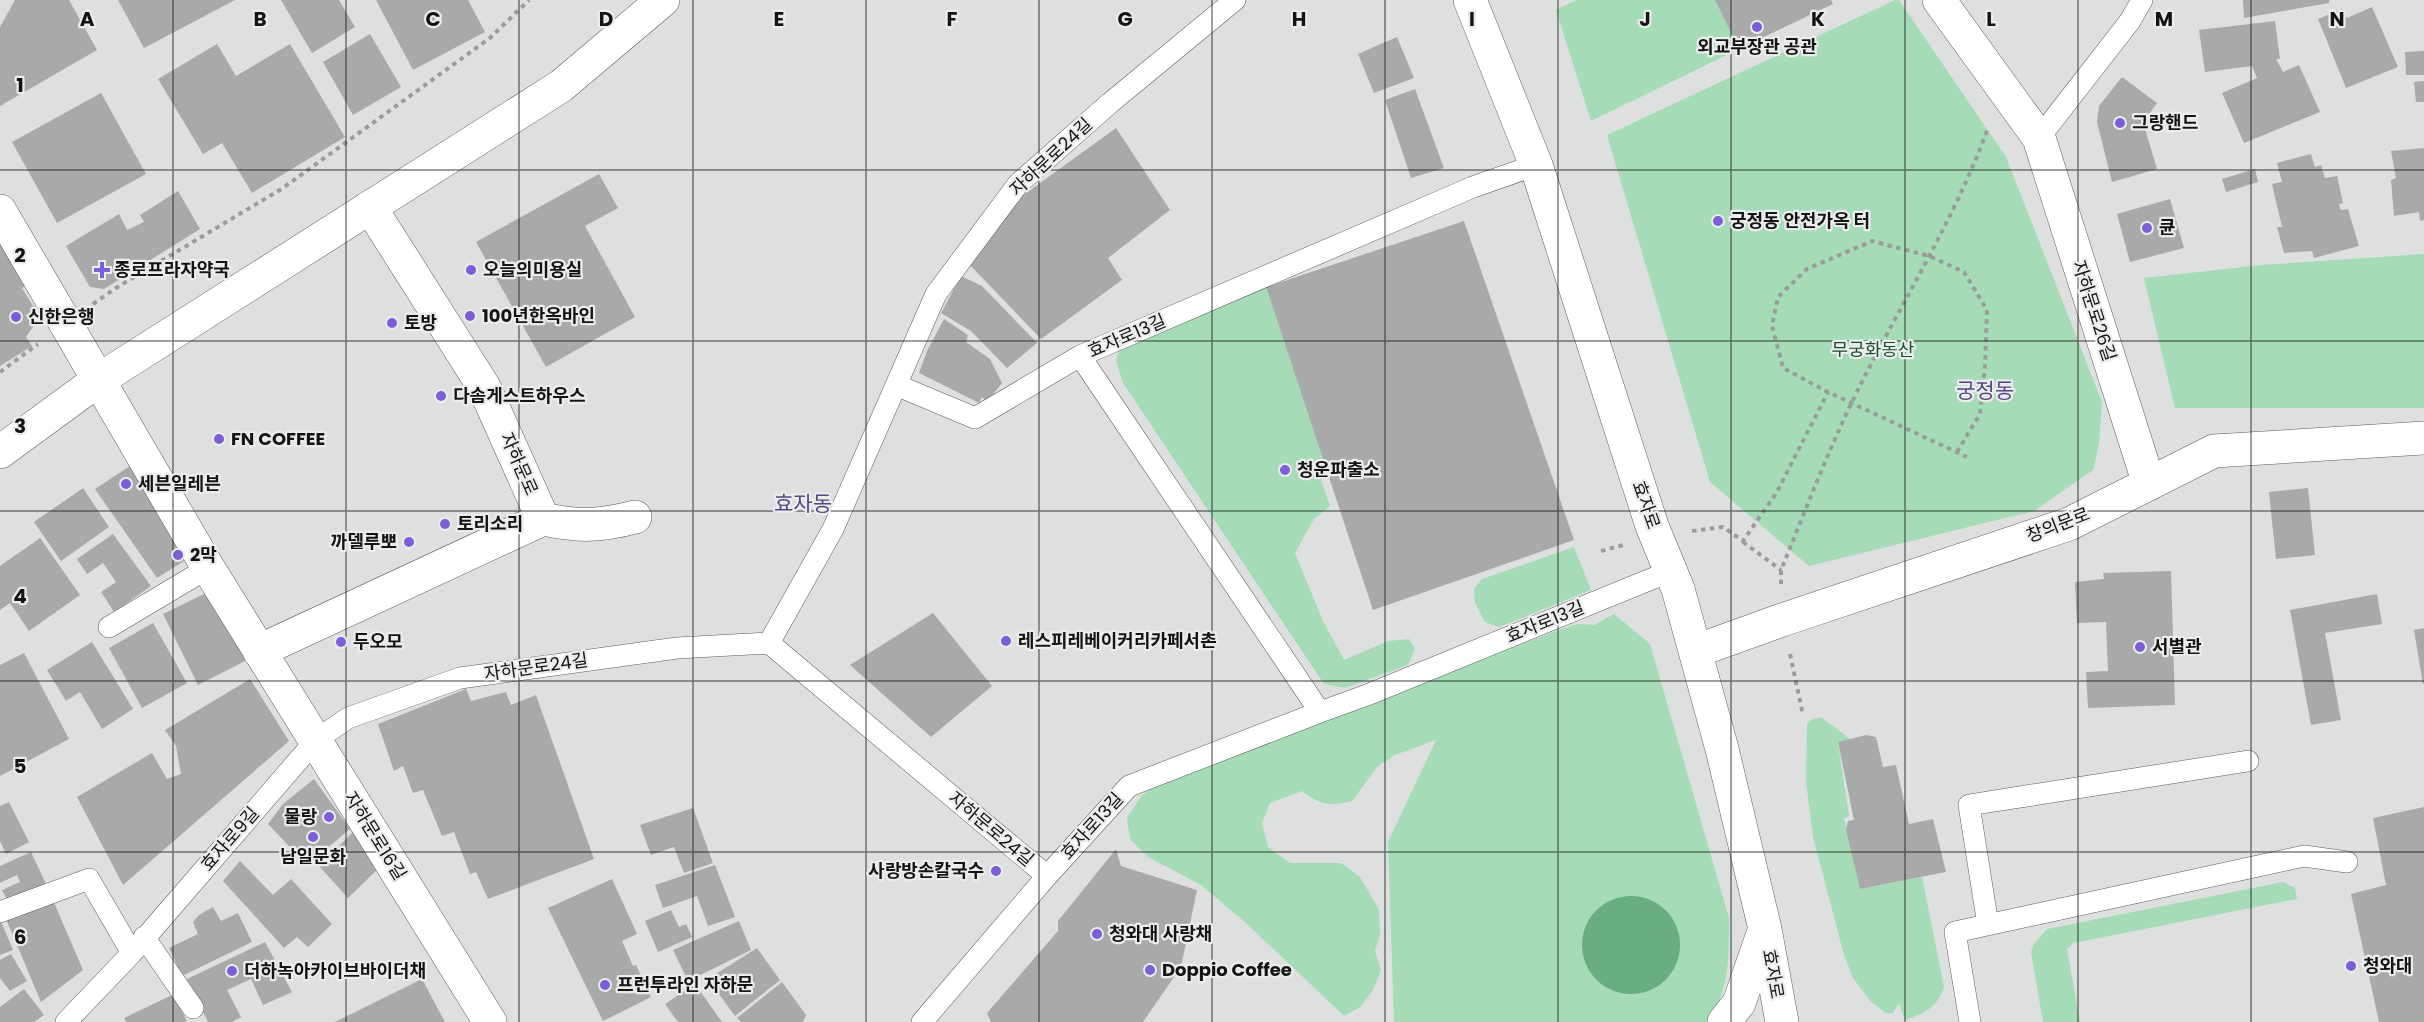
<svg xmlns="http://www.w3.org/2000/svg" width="2424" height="1022" font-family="Poppins,'Noto Sans KR',sans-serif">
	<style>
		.green { fill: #a6dbb7 }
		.water { fill: #68ae81 }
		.building { fill: #a7aaa8 }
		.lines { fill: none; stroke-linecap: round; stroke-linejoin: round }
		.service-casing { stroke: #5b5d5b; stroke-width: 22 }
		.minor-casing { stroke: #5b5d5b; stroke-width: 34 }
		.tertiary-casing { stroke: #5b5d5b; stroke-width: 34 }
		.primary-casing { stroke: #5b5d5b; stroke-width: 34 }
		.path { stroke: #9a9c9b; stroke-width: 4; stroke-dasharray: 4.5 4.5; stroke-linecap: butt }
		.service { stroke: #fff; stroke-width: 21 }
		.minor { stroke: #fff; stroke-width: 33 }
		.tertiary { stroke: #fff; stroke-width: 33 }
		.primary { stroke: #fff; stroke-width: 33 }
		.grid { fill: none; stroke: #131413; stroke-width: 1.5; stroke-opacity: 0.55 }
		.poi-dot { fill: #7d5ed9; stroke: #eaedeb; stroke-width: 2 }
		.labels { text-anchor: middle; stroke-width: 4.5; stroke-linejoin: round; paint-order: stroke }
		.poi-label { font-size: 18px; font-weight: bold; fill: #131413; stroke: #eaedeb; text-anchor: start }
		.street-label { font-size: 18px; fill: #131413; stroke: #eaedeb }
		.park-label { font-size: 18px; fill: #174c2e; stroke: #eaedeb }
		.quarter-label { font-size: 21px; fill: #554887; stroke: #eaedeb }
		.grid-label { font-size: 20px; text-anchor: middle; font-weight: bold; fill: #131413; stroke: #eaedeb; stroke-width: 4.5; stroke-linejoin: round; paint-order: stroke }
	</style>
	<rect width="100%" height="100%" fill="#dde0de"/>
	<!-- green -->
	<path class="green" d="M1576,0h139l24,49 -148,72 -35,-111z
		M1895,0h4l107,157 96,245 -3,42 -6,26 -59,41 -225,55 -99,-84 -103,-347z
		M2424,254v154h-249l-31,-130 117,-13z
		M1266,287l63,190 -8,3 9,26 -16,13 -19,34 28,68 21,39 44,-19 21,-2 6,10 -7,16 -63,23 -21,-4 -201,-301 -7,-22 3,-13z
		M1574,547l17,43 -92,37 -14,-5 -10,-19 -1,-14 8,-10z
		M1614,614l36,30 79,274c0,36 1,74 -22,104h-313l-6,-180 48,-102 -41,15 -17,11 -26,35c-23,6 -31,4 -50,-10l-32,12 -8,20 6,24 22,16h51l19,14 19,33 1,25 -5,16 6,19 -8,20 -13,17 -16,9 -98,-93 -45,-38 -53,-28 -18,-18 -3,-21 15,-23 25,-19 397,-148 14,-4 16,1z
		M1821,717l29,22 -12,4 11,73 -5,2 16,71 62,-12 22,110c-8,22 -18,25 -39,33l-6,-17 -6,10h-7l-16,-12 -17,-23 -9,-23 -31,-118 -7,-55 1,-58 5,-5z
		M2283,882l12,6 2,11 -224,44 -6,6 13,73h-37l-12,-70 3,-8 13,-15z"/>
	<!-- water -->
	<path class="water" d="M1582 945a49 49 0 1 1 98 0a49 49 0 1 1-98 0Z"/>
	<!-- building -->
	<path class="building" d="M15,0h54l28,50 -97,56v-79z
		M118,0h117l-91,48z
		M281,0h58l16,27 -43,26z
		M376,0h92l17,32 -72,38z
		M1715,0h116l2,4 -94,45z
		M2243,0h86v3l-85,15z
		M2372,7l26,60 -52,21 -28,-69 24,-10 5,9z
		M2275,21l5,38h-4l7,13 16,-7 21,47 -76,31 -22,-50 35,-15 -5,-12 -47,6 -6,-42z
		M370,34l31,53 -48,28 -30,-53z
		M1397,37l17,41 -40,15 -16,-39z
		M217,44l19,32 54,-32 55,93 -93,56 -30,-50 -19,11 -45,-75z
		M2424,51v24h-18l-1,-23z
		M2122,77l35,26 -14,19 14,47 -45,13 -15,-60 2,-16z
		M2424,81v21h-8l-2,-20z
		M1415,89l29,79 -33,10 -26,-78z
		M101,93l45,81 -89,49 -45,-81z
		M1116,128l54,82 -62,48 14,22 -81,59 -73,-76 50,-64z
		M2424,148v72l-4,1 -1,-9 -25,4 -3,-36 5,-2 -5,-27z
		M2311,154l4,13 6,-2 4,13 12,-2 6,27 -4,1 2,6 7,-1 11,37 -45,12 -2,-7 -28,2 -7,-26h5l-10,-43 10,-2 -5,-19z
		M2255,169l3,13 -32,10 -4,-13z
		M599,174l19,34 -33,18 50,91 -89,50 -70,-125z
		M178,191l22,38 -96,60 -14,-2 -24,-41 53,-32 8,16 17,-8 -4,-7z
		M2170,199l14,49 -54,14 -13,-48z
		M1464,221l110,319 -201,70 -107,-323z
		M0,236l32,46 -10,6 13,21 1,14 -10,14 6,9 -32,20z
		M961,276l21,10 55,57 -30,25 -36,-37 -30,-18z
		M944,319l24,16 -2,7 24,17 12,24 -15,19 -5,-5 -3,6 -60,-30 8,-22z
		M133,464l59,92 -35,22 -62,-89z
		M83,488l26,39 -48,34 -27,-39z
		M2308,488l7,67 -39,4 -7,-67z
		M113,534l38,52 -37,26 -13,-20 15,-10 -13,-19 -16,11 -10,-15z
		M40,538l40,57 -51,36 -19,-28 -10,7v-44z
		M2171,571l4,134 -87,3 -2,-36 22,-1 -2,-49 -29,1 -2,-41 29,-3 -1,-6z
		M212,590l35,70 -49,25 -35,-71z
		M2377,594l5,30 -57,9 16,87 -30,5 -21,-115z
		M933,613l59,73 -61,51 -81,-72z
		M153,623l34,60 -45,25 -33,-60z
		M2424,628v56h-1l-9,-54z
		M92,642l41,67 -31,20 -22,-37 -14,9 -19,-31z
		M24,653l45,86 -69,37v-111z
		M250,679l39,62 -166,144 -46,-88 75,-44 15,26 14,-5 -5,-28 -11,-16z
		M466,689l5,12 35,-9 5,13 25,-10 58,164 -106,40 -12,-27 -6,2 -16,-42 -12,4 -19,-46 -10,3 -10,-27 -9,5 -16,-47z
		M1866,735l10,2 7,30 13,-2 13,59 24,-5 13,53 -86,17 -14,-59 2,-9 6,-1 -16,-78z
		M314,779l36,50 -43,36 -39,-41 15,-20z
		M9,802l20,40 -23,12 -6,-13v-35z
		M2424,807v215h-45l-28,-128 35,-9 -13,-67z
		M693,808l20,55 -29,10 -10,-26 -23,8 -11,-30z
		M354,831l25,37 -31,30 -29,-32z
		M1116,849l5,17 76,24 -16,77 -38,55h-152l-4,-9 71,-82v-10z
		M31,852l16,34 -38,17 -7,-13 18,-8 -3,-7 -17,8v-17z
		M240,861l33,34 18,-16 41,45 -24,23 -11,-10 -13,11 -61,-67z
		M715,865l20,52 -27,9 -11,-30 -34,12 -8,-23z
		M612,879l25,55 -15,7 11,25 3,-1 15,32 -48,24 -55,-113z
		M52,898l31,72 -42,32 -35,-83z
		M213,907l8,14 17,-8 14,29 -70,34 -13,-28 29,-14 -5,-12 6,-7z
		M671,910l8,17 7,-3 6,13 -34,15 -13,-31z
		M0,919l13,31 -13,5z
		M739,921l12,29 -63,31 -15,-31z
		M265,942l27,50 -29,13 -12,-26 -24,11 14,27 -9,5h-24l-21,-43z
		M757,948l23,32 -45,36 -27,-37z
		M11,954l16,27 -17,10 -10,-13v-18z
		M422,979l23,43h-110z
		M782,982l24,33 -3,7h-62l-4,-4z
		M695,984l27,38h-44l-13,-18z
		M24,989l20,26 -10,7h-34v-15z
		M174,994l13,28h-61l-2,-4z"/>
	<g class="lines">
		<!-- service casing -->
		<g class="service-casing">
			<path id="service" d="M2039,138l91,-117 12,-21
				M896,385l79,33 105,-62
				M109,627l99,-59
				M769,643l278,233
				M1320,712l47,-17 304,-124
				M0,912l89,-33 43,74
				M1988,925l-19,-120 279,-44
				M144,937l49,71
				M66,1022l66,-69 184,-213 32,-22 112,-40 217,-30 92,-5 64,-114 103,-235 82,-110 92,-81 125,-103
				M922,1022l125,-146 82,-90 191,-74 -240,-356 393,-169 63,-22
				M1970,1022l-15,-90 349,-76 43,6"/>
		</g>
		<!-- minor casing -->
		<g class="minor-casing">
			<path id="minor" d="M1939,0l100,138 110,346
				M370,207l114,180 59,132c36,8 57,7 92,-2
				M0,211l207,355 283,456
				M259,651l284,-132"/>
		</g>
		<!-- tertiary casing -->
		<g class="tertiary-casing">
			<path id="tertiary" d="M1470,0l66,165 116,361 26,63 44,160 43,180 17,93
				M1696,651l86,-31 287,-96 145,-73 210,-13
				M1724,1022l15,-19 25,-72"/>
		</g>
		<!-- primary casing -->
		<g class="primary-casing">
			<path id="primary" d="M0,452l97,-71 464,-295 102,-86"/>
		</g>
		<!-- path -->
		<path class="path" d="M93,304l23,-16 167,-100 207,-150 39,-38
			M0,372l38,-28
			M1957,452l23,-38 5,-48 2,-56 -23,-38 -35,-16 -57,-15 -65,28 -29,28 -6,29 11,42 45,24 139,65
			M1692,531l31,-4 20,14 34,-49 51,-100
			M1743,542l38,28
			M1601,551l22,-6
			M1781,584v-14c23,-56 45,-114 71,-168 44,-91 101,-178 136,-274
			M1790,654l13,61"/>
		<!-- service -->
		<use href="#service" class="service"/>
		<!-- minor -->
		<use href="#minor" class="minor"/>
		<!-- tertiary -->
		<use href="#tertiary" class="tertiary"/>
		<!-- primary -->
		<use href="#primary" class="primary"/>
	</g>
	<!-- grid -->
	<path class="grid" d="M173,0v1022M346,0v1022M519,0v1022M693,0v1022M866,0v1022M1039,0v1022M1212,0v1022M1385,0v1022M1558,0v1022M1731,0v1022M1905,0v1022M2078,0v1022M2251,0v1022M0,170h2424M0,341h2424M0,511h2424M0,681h2424M0,852h2424"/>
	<!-- markers -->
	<g class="poi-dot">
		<circle cx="1757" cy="27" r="6"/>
		<circle cx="2120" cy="123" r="6"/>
		<circle cx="1718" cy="221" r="6"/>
		<circle cx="2147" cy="228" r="6"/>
		<path d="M99 261h6v6h6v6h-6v6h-6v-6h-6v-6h6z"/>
		<circle cx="471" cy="270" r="6"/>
		<circle cx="470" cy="316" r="6"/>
		<circle cx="16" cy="317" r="6"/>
		<circle cx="392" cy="323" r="6"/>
		<circle cx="441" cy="396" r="6"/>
		<circle cx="219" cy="439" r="6"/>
		<circle cx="1285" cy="470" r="6"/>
		<circle cx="126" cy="484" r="6"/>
		<circle cx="445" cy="524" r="6"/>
		<circle cx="409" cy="542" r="6"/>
		<circle cx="178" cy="555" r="6"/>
		<circle cx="1006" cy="641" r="6"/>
		<circle cx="341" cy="642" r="6"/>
		<circle cx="2140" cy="647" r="6"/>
		<circle cx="329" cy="817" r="6"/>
		<circle cx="313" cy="837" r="6"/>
		<circle cx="996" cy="871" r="6"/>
		<circle cx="1097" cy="934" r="6"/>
		<circle cx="2351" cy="966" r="6"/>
		<circle cx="1150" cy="970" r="6"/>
		<circle cx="232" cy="971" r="6"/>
		<circle cx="605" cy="985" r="6"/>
	</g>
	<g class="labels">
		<!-- poi labels -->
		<g class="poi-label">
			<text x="1757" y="53" text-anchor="middle">외교부장관 공관</text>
			<text x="2132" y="129">그랑핸드</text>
			<text x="1730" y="227">궁정동 안전가옥 터</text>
			<text x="2159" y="234">큔</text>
			<text x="114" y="276">종로프라자약국</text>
			<text x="483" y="276">오늘의미용실</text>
			<text x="482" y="322">100년한옥바인</text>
			<text x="28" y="323">신한은행</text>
			<text x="404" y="329">토방</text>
			<text x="453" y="402">다솜게스트하우스</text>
			<text x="231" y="445">FN COFFEE</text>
			<text x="1297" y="476">청운파출소</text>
			<text x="138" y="490">세븐일레븐</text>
			<text x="457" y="530">토리소리</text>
			<text x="397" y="548" text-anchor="end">까델루뽀</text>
			<text x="190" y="561">2막</text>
			<text x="1018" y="647">레스피레베이커리카페서촌</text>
			<text x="353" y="648">두오모</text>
			<text x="2152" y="653">서별관</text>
			<text x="317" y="823" text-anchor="end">물랑</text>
			<text x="313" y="863" text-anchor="middle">남일문화</text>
			<text x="984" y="877" text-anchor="end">사랑방손칼국수</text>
			<text x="1109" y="940">청와대 사랑채</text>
			<text x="2363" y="972">청와대</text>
			<text x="1162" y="976">Doppio Coffee</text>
			<text x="244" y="977">더하녹아카이브바이더채</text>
			<text x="617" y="991">프런투라인 자하문</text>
		</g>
		<!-- street labels -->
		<g class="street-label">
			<text transform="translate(1051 157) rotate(-43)" y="6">자하문로24길</text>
			<text transform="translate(2094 311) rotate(72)" y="6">자하문로26길</text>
			<text transform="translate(1127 336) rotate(-23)" y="6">효자로13길</text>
			<text transform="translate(519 464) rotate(66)" y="6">자하문로</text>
			<text transform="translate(1646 505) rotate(71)" y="6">효자로</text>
			<text transform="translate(2058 525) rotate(-21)" y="6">창의문로</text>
			<text transform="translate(1545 622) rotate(-22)" y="6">효자로13길</text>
			<text transform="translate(536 667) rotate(-8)" y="6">자하문로24길</text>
			<text transform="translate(1092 826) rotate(-48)" y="6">효자로13길</text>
			<text transform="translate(991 829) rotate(40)" y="6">자하문로24길</text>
			<text transform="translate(375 836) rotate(58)" y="6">자하문로16길</text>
			<text transform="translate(230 839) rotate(-49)" y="6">효자로9길</text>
			<text transform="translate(1773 974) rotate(80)" y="6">효자로</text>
		</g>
		<!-- park labels -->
		<g class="park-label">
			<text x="1873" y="356">무궁화동산</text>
		</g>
		<!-- quarter labels -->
		<g class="quarter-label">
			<text x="1985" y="398">궁정동</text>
			<text x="803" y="511">효자동</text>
		</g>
	</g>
	<g class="grid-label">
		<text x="87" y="26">A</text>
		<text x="260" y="26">B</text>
		<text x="433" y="26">C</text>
		<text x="606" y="26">D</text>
		<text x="779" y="26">E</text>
		<text x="952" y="26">F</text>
		<text x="1125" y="26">G</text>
		<text x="1299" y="26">H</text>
		<text x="1472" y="26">I</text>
		<text x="1645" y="26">J</text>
		<text x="1818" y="26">K</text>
		<text x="1991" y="26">L</text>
		<text x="2164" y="26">M</text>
		<text x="2337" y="26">N</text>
		<text x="20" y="92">1</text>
		<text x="20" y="262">2</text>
		<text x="20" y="433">3</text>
		<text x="20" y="603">4</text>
		<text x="20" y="773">5</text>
		<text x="20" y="944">6</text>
	</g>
</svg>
